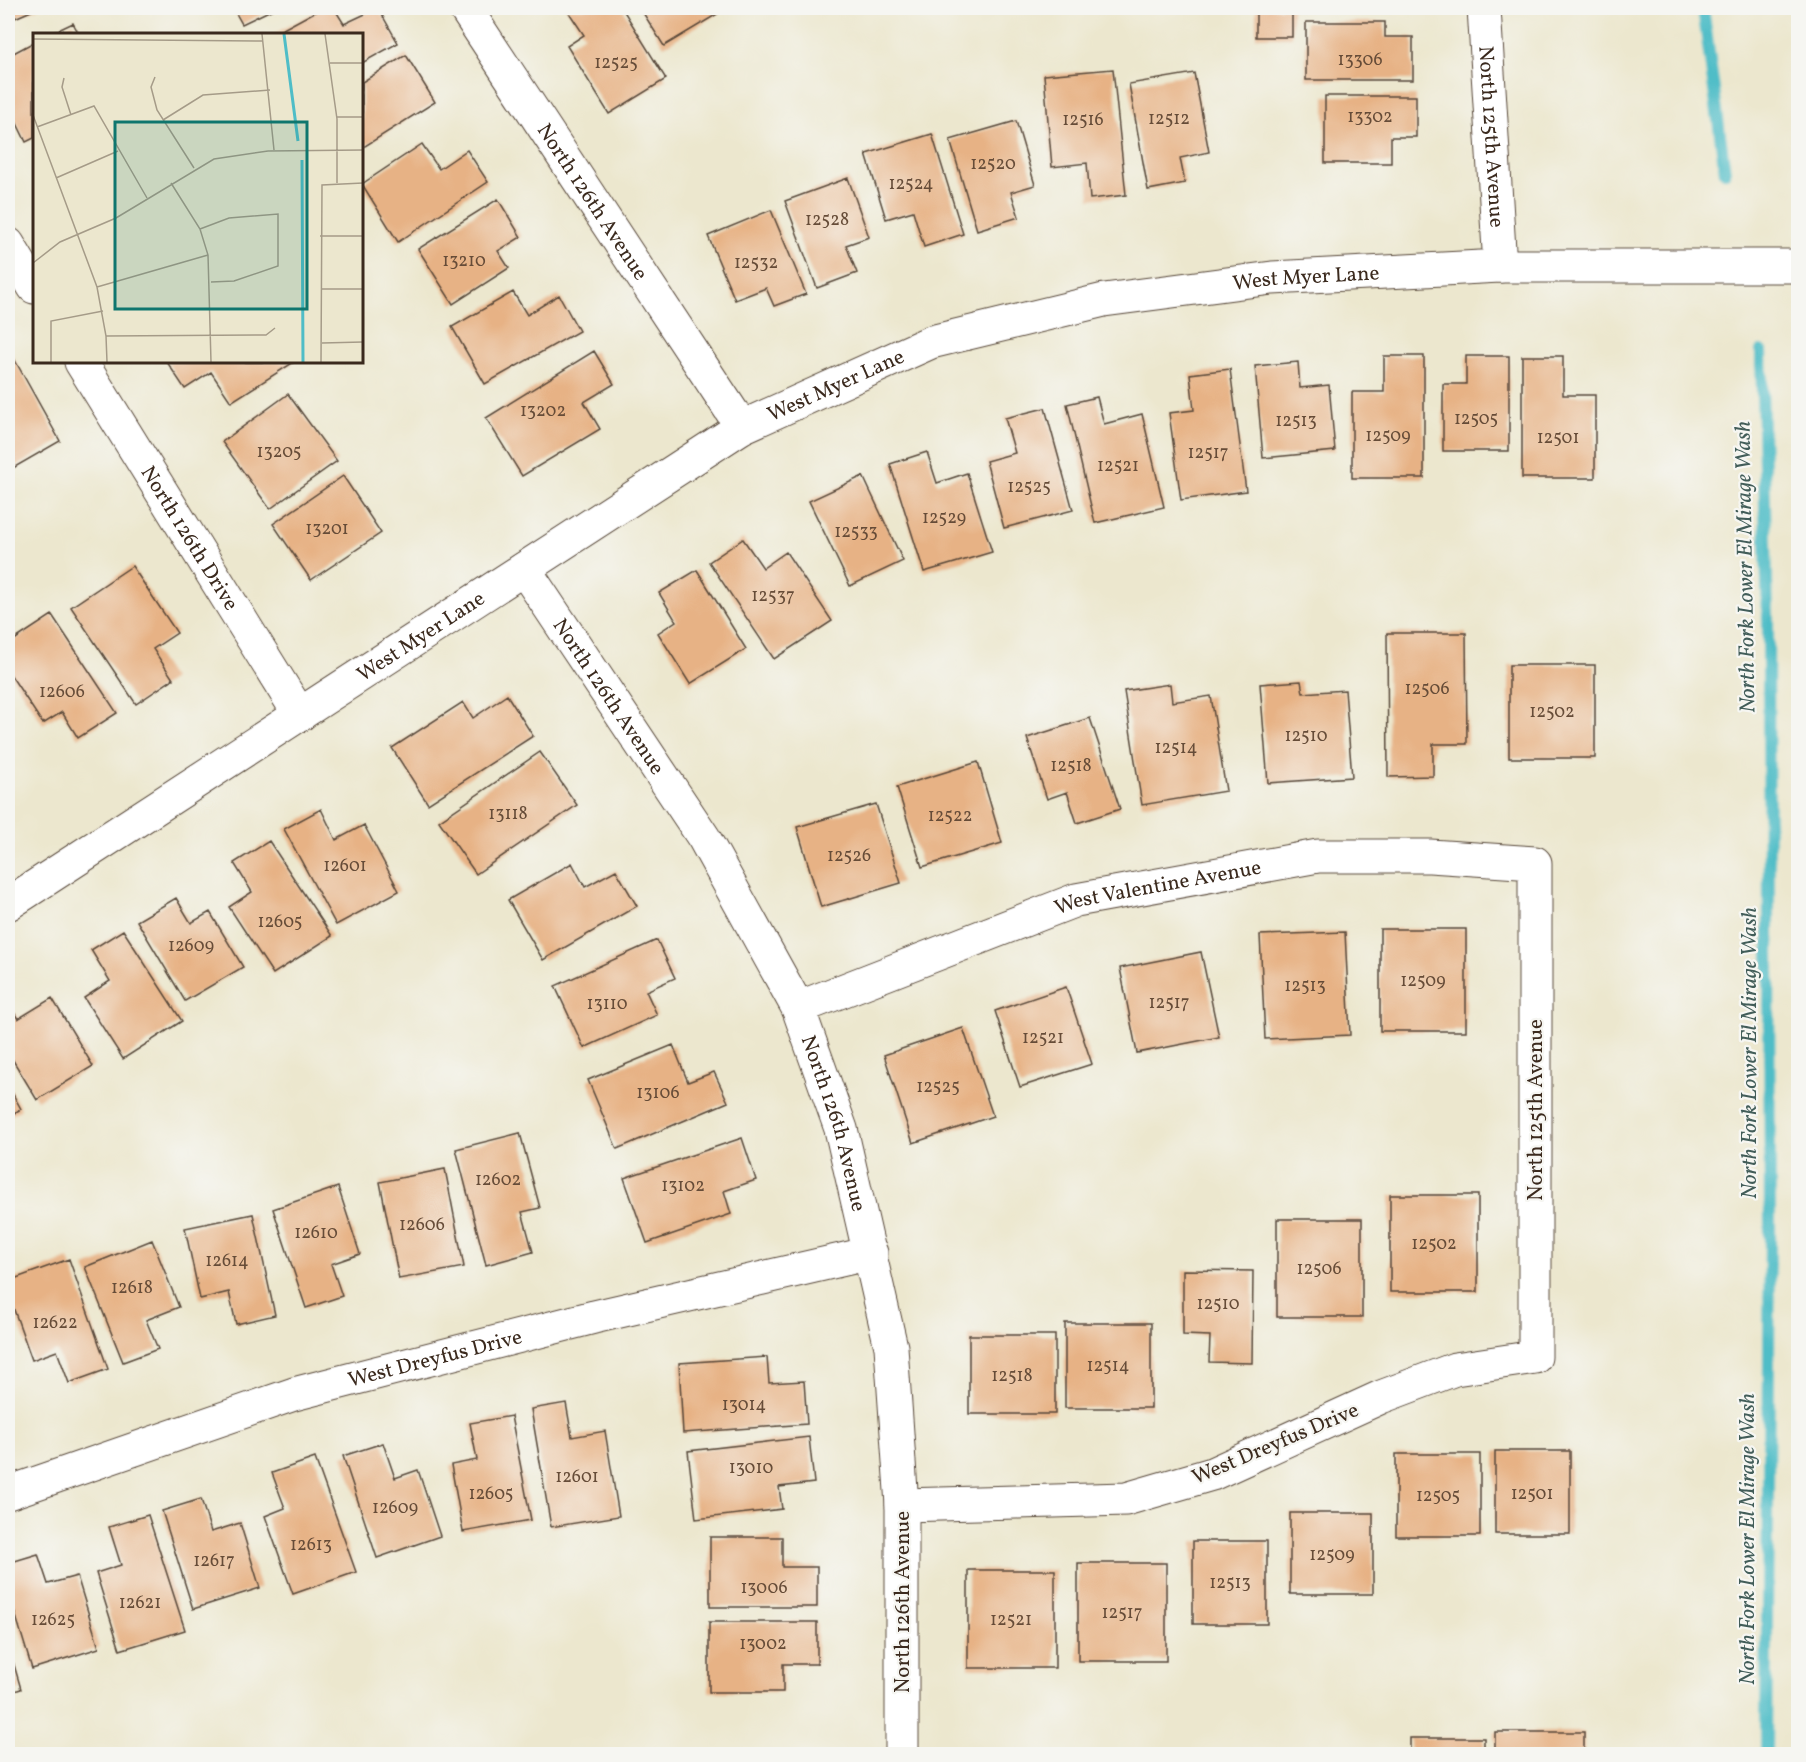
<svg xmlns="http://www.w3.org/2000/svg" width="1806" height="1762" font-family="Vollkorn,serif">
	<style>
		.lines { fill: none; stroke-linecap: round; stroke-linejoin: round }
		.stream { stroke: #4fbdc7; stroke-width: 12 }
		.building { fill: #e7b285 }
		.street-casing { stroke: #564638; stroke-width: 35 }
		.street { stroke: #fff; stroke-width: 33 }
		.labels { text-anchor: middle; stroke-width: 4.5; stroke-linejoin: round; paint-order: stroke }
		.number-label { font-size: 18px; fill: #664c38 }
		.street-label { font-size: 21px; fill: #3b2a1e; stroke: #f6f6f2 }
		.water-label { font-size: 22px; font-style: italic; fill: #425d59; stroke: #f6f6f2 }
		.inset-river { fill: none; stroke: #4fbdc7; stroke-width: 3 }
		.inset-road { fill: none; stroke: #a59b88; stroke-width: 1.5 }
		.view { fill: #0f766e; fill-opacity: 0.15; stroke: #0f766e; stroke-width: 3 }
		.inset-edge { fill: none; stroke: #3b2a1e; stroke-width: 3 }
	</style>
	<rect width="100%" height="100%" fill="#f6f6f2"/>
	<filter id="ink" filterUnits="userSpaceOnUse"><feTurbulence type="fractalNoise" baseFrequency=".0167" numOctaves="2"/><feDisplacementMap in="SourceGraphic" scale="12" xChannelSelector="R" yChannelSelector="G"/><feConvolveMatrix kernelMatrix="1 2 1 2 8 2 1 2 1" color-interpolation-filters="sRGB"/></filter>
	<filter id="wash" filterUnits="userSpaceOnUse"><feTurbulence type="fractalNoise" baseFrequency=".008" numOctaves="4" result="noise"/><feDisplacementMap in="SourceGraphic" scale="24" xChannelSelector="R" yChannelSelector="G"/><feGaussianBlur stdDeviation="1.35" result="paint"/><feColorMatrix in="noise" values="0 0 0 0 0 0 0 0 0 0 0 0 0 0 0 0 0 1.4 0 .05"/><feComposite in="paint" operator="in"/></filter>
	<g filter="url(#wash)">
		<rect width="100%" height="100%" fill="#ece7ce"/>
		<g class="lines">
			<!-- stream -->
			<path class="stream" d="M1703,8l22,164
				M1761,351l7,270 2,611 -4,522"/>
		</g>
		<g id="blocks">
			<!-- building -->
			<path class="building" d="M8,8h30l-30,13z
				M233,8h42l-33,16z
				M322,8h12l10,16 34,-16 20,35 -36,20v-29h-88z
				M566,8h56l44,71 -57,35 -42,-68 17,-11z
				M640,8h76l3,5 -55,33z
				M1256,8h36v29h-36z
				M1306,22h79v15h28v43h-107z
				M73,23l6,11h-29z
				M34,42v96l-8,4 -18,-37v-49z
				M406,55l29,47 -73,46v-66z
				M1113,69l13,126 -36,4 -3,-36 -35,4 -8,-92z
				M1194,73l15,79 -29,6 5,25 -37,7 -19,-106z
				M1325,96h91v41h-25v26h-66z
				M1016,121l19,64 -24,7 8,25 -42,13 -27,-90z
				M932,134l31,100 -39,13 -11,-36 -27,8 -20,-65z
				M422,144l17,25 28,-19 21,32 -90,60 -36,-58z
				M848,178l21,59 -23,8 11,28 -40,15 -32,-87z
				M498,199l23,38 -23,14 11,17 -56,36 -35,-55z
				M771,210l35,84 -32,12 -8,-18 -31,12 -27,-64z
				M513,292l14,23 32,-20 20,36 -94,53 -33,-57z
				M594,351l20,33 -30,18 16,27 -78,47 -36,-58z
				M12,355l48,86 -52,30v-113z
				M1384,356h40v122h-72v-86h32z
				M1466,356h43v95h-66v-67h23z
				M1522,356h41v39h32v83h-73z
				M167,362h127l-63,40 -20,-30 -26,17z
				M1298,362l2,26 29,-3 6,66 -72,7 -8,-92z
				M1230,369l16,122 -65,9 -12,-87 25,-3 -4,-36z
				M288,394l49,67 -67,48 -48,-67z
				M1097,397l7,27 38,-10 22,93 -69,16 -28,-119z
				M1045,408l28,102 -69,18 -18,-67 29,-8 -10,-35z
				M927,452l10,31 30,-10 25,79 -68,20 -34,-108z
				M343,476l38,57 -70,47 -38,-56z
				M863,476l40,85 -53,25 -41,-85z
				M743,539l20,29 23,-16 46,69 -58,38 -65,-97z
				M132,566l45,67 -24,16 20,30 -37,25 -65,-97z
				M697,570l49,79 -56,35 -32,-51 18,-12 -17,-28z
				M52,615l65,98 -39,25 -16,-26 -19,12 -35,-53v-27z
				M1387,633h79l1,111h-34v32l-45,1z
				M1509,665h86v93h-86z
				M1301,681l2,12 42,-3 7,87 -84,6 -8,-99z
				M1170,684l2,18 39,-6 15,95 -84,14 -18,-114z
				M507,695l26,41 -105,68 -36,-56 71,-46 10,16z
				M1090,718l30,91 -43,14 -10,-31 -20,7 -20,-61z
				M540,752l37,53 -101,69 -37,-53z
				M978,762l24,81 -80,24 -25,-80z
				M876,804l25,79 -80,24 -24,-80z
				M321,809l15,31 28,-15 35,66 -63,34 -52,-96z
				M269,841l63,95 -59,38 -44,-67 23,-15 -18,-29z
				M572,863l13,24 31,-17 21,36 -94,54 -35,-60z
				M176,898l15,25 19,-11 33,55 -58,34 -48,-80z
				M1380,929h86v102h-86z
				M123,930l59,91 -59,38 -39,-61 26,-17 -19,-31z
				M1345,932l5,103 -85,4 -5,-104z
				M657,940l18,38 -29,13 11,24 -73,33 -29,-62z
				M1201,952l18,85 -82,16 -17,-85z
				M1066,987l26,77 -72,23 -25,-76z
				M52,998l41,68 -56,34 -29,-48v-44l2,-2 8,13z
				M963,1028l30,88 -80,27 -29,-88z
				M673,1045l15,37 26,-10 14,30 -111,47 -29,-69z
				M8,1085l13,24 -13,8z
				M520,1133l20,75 -18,4 11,40 -47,13 -30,-116z
				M742,1138l14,42 -32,11 7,23 -84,29 -23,-65z
				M445,1169l19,98 -65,12 -19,-97z
				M338,1187l22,67 -29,10 11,32 -36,12 -33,-99z
				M1390,1195h88v97h-88z
				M253,1214l22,101 -39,9 -7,-32 -29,7 -15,-71z
				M1277,1219h85v98h-85z
				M152,1240l27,67 -33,13 12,29 -35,13 -38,-95z
				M69,1259l39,110 -39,14 -12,-32 -25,9 -24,-67v-12z
				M1183,1270l70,1 -1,92 -43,-1 1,-26 -27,-1z
				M1065,1323h86v85h-86z
				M969,1335h86v79h-86z
				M767,1357l2,26 35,-2 3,43 -124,9 -4,-70z
				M566,1403l6,34 33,-6 14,85 -68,11 -20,-118z
				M511,1416l20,104 -68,12 -12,-67 26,-5 -7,-37z
				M809,1437l5,46 -35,4 3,22 -86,10 -8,-68z
				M383,1443l12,35 23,-8 22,66 -63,22 -34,-102z
				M1495,1451h75v83h-75z
				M1396,1454h84v82h-84z
				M315,1458l41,114 -63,22 -28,-78 20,-8 -13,-35z
				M201,1499l10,33 29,-9 20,65 -67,21 -31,-98z
				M1290,1513h83v81h-83z
				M148,1515l37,115 -65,20 -24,-77 25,-8 -12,-38z
				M710,1537h72v30h35v40h-107z
				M1193,1541h74v83h-74z
				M38,1554l10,30 29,-8 22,72 -67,21 -24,-79v-27z
				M1078,1563h88v98h-88z
				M968,1570h87v98h-87z
				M709,1622h108v42h-34v28h-74z
				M8,1644l13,45 -13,4z
				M1495,1732h89v22h-89z
				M1410,1738h74v16h-74z"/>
		</g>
	</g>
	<g filter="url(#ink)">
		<use href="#blocks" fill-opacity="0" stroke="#564638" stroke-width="1.5"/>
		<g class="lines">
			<!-- street casing -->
			<g class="street-casing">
				<g id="street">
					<path id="s1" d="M465,8l277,419"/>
					<path id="s2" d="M1484,8l16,258"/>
					<path d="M8,244l26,43"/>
					<path id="s3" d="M81,362l219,353"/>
					<path id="s4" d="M524,569l180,269 94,170 43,121 50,218 11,158v249"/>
					<path id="s5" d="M8,904l734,-477 189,-85 173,-42 168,-22 228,-12h298"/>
					<path id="s6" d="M798,1008l278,-108 242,-44h112l105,7v494l-80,12 -74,28 -169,77 -86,25 -224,6"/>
					<path id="s7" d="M8,1493l286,-99 300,-77 277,-64"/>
				</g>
			</g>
			<!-- street -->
			<use href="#street" class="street"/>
		</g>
	</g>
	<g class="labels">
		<!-- number labels -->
		<g class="number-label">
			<text x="1360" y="65">13306</text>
			<text x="616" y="68">12525</text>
			<text x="1370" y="122">13302</text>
			<text x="1169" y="124">12512</text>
			<text x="1083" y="125">12516</text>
			<text x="993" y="169">12520</text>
			<text x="911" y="189">12524</text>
			<text x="827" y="225">12528</text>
			<text x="464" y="266">13210</text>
			<text x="756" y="268">12532</text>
			<text x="543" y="416">13202</text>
			<text x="1476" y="424">12505</text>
			<text x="1296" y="426">12513</text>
			<text x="1388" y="441">12509</text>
			<text x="1558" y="443">12501</text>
			<text x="279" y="457">13205</text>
			<text x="1208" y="458">12517</text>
			<text x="1118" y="471">12521</text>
			<text x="1029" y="492">12525</text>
			<text x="944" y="523">12529</text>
			<text x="327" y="534">13201</text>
			<text x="856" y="537">12533</text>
			<text x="773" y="601">12537</text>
			<text x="1427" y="694">12506</text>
			<text x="62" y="697">12606</text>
			<text x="1552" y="717">12502</text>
			<text x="1306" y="741">12510</text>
			<text x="1176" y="753">12514</text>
			<text x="1071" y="771">12518</text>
			<text x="508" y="819">13118</text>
			<text x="950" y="821">12522</text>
			<text x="849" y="861">12526</text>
			<text x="345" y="871">12601</text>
			<text x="280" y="927">12605</text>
			<text x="191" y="951">12609</text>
			<text x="1423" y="986">12509</text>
			<text x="1305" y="991">12513</text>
			<text x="1169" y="1008">12517</text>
			<text x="607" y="1009">13110</text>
			<text x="1043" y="1043">12521</text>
			<text x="938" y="1092">12525</text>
			<text x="658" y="1098">13106</text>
			<text x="498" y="1185">12602</text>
			<text x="683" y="1191">13102</text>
			<text x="422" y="1230">12606</text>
			<text x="316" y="1238">12610</text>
			<text x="1434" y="1249">12502</text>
			<text x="227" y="1266">12614</text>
			<text x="1319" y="1274">12506</text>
			<text x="132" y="1293">12618</text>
			<text x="1218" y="1309">12510</text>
			<text x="55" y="1328">12622</text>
			<text x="1108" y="1371">12514</text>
			<text x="1012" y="1381">12518</text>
			<text x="744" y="1410">13014</text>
			<text x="751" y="1473">13010</text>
			<text x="577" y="1482">12601</text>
			<text x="491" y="1499">12605</text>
			<text x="1532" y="1499">12501</text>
			<text x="1438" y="1501">12505</text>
			<text x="395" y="1513">12609</text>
			<text x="311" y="1550">12613</text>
			<text x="1332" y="1560">12509</text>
			<text x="214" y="1566">12617</text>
			<text x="1230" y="1588">12513</text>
			<text x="764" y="1593">13006</text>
			<text x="140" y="1608">12621</text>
			<text x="1122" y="1618">12517</text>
			<text x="53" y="1625">12625</text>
			<text x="1011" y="1625">12521</text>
			<text x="763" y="1649">13002</text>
		</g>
		<!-- street labels -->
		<g class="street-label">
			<text dy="7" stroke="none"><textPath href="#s2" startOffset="129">North 125th Avenue</textPath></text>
			<text dy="7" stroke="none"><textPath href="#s1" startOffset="232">North 126th Avenue</textPath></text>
			<text dy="7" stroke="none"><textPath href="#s5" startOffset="1464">West Myer Lane</textPath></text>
			<text dy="7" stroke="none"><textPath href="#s5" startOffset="978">West Myer Lane</textPath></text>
			<text dy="7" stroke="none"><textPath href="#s3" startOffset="207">North 126th Drive</textPath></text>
			<text dy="7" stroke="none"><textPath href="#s5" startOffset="492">West Myer Lane</textPath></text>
			<text dy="7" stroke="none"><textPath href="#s4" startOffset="153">North 126th Avenue</textPath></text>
			<text dy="7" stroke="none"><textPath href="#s6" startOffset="381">West Valentine Avenue</textPath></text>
			<text transform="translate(1535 1110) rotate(-90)" y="7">North 125th Avenue</text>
			<text dy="7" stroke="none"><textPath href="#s4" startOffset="639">North 126th Avenue</textPath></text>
			<text dy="7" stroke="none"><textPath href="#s7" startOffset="448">West Dreyfus Drive</textPath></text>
			<text transform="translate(1275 1443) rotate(-23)" y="7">West Dreyfus Drive</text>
			<text transform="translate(902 1602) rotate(-90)" y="7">North 126th Avenue</text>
		</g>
		<!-- water labels -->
		<g class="water-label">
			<text transform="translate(1744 567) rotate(-91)" y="8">North Fork Lower El Mirage Wash</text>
			<text transform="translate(1748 1053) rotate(-90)" y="8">North Fork Lower El Mirage Wash</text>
			<text transform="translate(1746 1539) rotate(-90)" y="8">North Fork Lower El Mirage Wash</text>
		</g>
	</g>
	<!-- overview -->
	<g transform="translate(33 33)">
		<rect width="330" height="330" fill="#ece7ce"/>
		<path class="inset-river" d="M251,1l14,107M269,127l1,202"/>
		<path class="inset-road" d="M229,1l12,116M292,1l12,85v64M0,6l230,2M297,30h33M122,44l-4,10 6,23 37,58M31,45l-2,9 9,28M0,82l64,172 9,49 1,26M304,84h26M130,87l40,-25 67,-5M4,94l57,-21 53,92M23,145l62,-27M138,150l29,46 8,26 3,107M167,196l29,-11 49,-4v52l-44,15 -23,1M287,203h43M0,230l27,-21 56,-24 98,-59 54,-8 95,-1M64,254l111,-32M288,256h42M73,303l160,-1 9,-7M289,310l41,-1M18,329v-41l52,-10M288,329l1,-177 41,-2"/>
		<path class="view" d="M82,89h192v187h-192z"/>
		<rect width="330" height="330" class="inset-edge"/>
	</g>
	<!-- margin -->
	<rect width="1806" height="1762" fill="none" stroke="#f6f6f2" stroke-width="30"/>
</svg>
